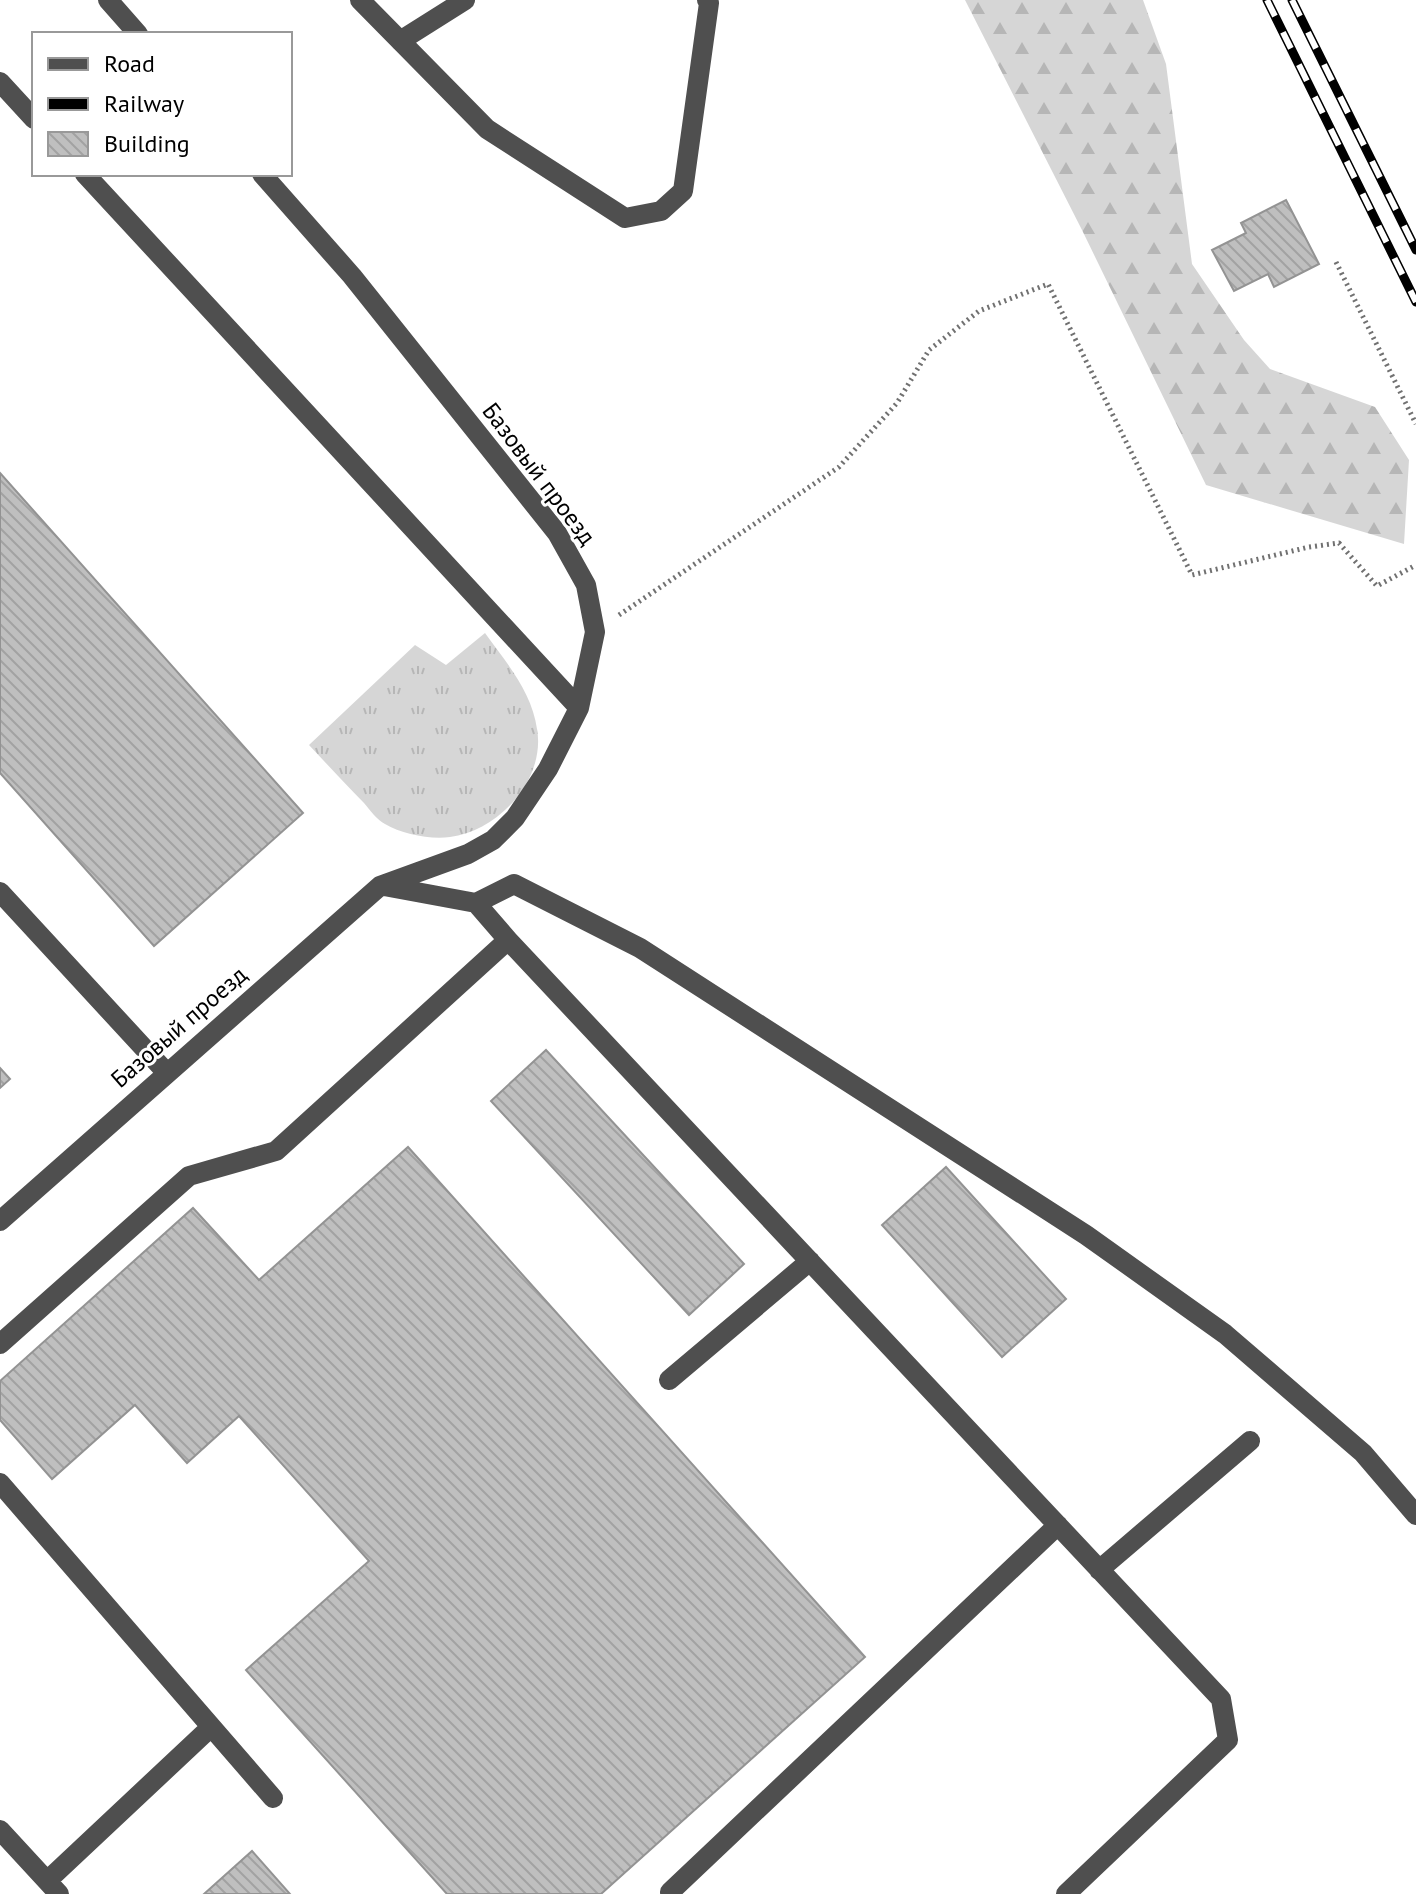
<svg xmlns="http://www.w3.org/2000/svg" width="1416" height="1894" font-family="'PT Sans',sans-serif">
	<style>
		.grass { fill: url(#grass-tufts) }
		.forest { fill: url(#forest-firs) }
		.building { fill: url(#building-back-hatch); stroke: #939393; stroke-width: 2 }
		.lines { fill: none; stroke-linecap: round; stroke-linejoin: round }
		.path { stroke: #717171; stroke-width: 5; stroke-dasharray: 2 4; stroke-linecap: butt }
		.minor { stroke: #4f4f4f; stroke-width: 20 }
		.rail-casing { stroke: #000; stroke-width: 9 }
		.rail { stroke: #fff; stroke-width: 6; stroke-dasharray: 18; stroke-linecap: butt }
		.labels { text-anchor: middle; stroke-width: 6; stroke-linejoin: round; paint-order: stroke }
		.street-label { font-size: 24px; fill: #000; stroke: #fff }
	</style>
	<defs>
		<pattern id="grass-tufts" width="24" height="20" patternUnits="userSpaceOnUse" patternTransform="scale(2)"><rect width="24" height="20" fill="#d6d6d6"/><path d="M3 7l-1-3M5 7V3M7 7l1-3M15 17l-1-3M17 17v-4M19 17l1-3" fill="none" stroke="#b6b6b6"/></pattern>
		<pattern id="forest-firs" width="22" height="20" patternUnits="userSpaceOnUse" patternTransform="scale(2)"><rect width="22" height="20" fill="#d6d6d6"/><path d="M5 1l3.5 6h-7zM16 11l3.5 6h-7z" fill="#b6b6b6"/></pattern>
		<pattern id="building-back-hatch" width="6" height="6" patternUnits="userSpaceOnUse" patternTransform="scale(2)"><rect width="6" height="6" fill="#bfbfbf"/><path d="M-1 5l2 2M0 0l6 6M5-1l2 2" fill="none" stroke="#a2a2a2"/></pattern>
	</defs>
	<rect width="100%" height="100%" fill="#fff"/>
	<!-- grass -->
	<path class="grass" d="M485,633c21,29 47,59 52,96 9,50 -38,102 -87,108 -19,3 -48,-3 -65,-13 -8,-4 -15,-14 -21,-21 -19,-19 -37,-39 -55,-58l106,-100 31,20z"/>
	<!-- forest -->
	<path class="forest" d="M965,0h178l23,64 26,200 52,76 26,29 105,38 34,53 -5,84 -198,-59 -124,-255z"/>
	<!-- building -->
	<path class="building" d="M1286,200l33,64 -45,23 -6,-13 -34,17 -22,-41 34,-17 -5,-10z
		M0,473l303,340 -149,133 -154,-173z
		M546,1050l198,214 -55,51 -198,-214z
		M0,1068l10,11 -10,9z
		M408,1147l457,510 -264,237h-154l-201,-224 123,-109 -130,-145 -52,47 -52,-58 -83,74 -52,-59v-39l193,-173 66,72z
		M946,1167l120,132 -64,58 -120,-132z
		M252,1851l38,43h-86z"/>
	<g class="lines">
		<!-- path -->
		<path class="path" d="M1336,262l80,162
			M619,615l220,-148 58,-64 32,-53 50,-39 69,-27 144,291 117,-28 30,-4 38,43 39,-21"/>
		<!-- minor -->
		<path class="minor" d="M108,0l30,34
			M360,0l127,129 138,89 36,-7 22,-20 26,-188 -2,-3
			M400,41l65,-41
			M0,82l34,37
			M85,174l494,534
			M384,886l92,17 38,-19 126,64 446,287 139,99 138,119 53,62
			M0,892l166,180
			M508,940l713,759 7,41 -162,154
			M0,1221l380,-335 88,-32 25,-14 22,-22 33,-49 31,-61 16,-76 -9,-47 -29,-52 -205,-257 -90,-102
			M0,1344l189,-168 87,-25 232,-211 -32,-37
			M669,1380l141,-119
			M0,1483l273,315
			M1099,1570l151,-129
			M0,1830l59,64
			M47,1881l163,-153
			M670,1892l388,-367"/>
		<!-- rail casing -->
		<g class="rail-casing">
			<path id="rail" d="M1267,0l149,302
				M1292,0l124,250"/>
		</g>
		<!-- rail -->
		<use href="#rail" class="rail"/>
	</g>
	<g class="labels">
		<!-- street labels -->
		<g class="street-label">
			<text transform="translate(539 474) rotate(53)" y="8">Базовый проезд</text>
			<text transform="translate(179 1027) rotate(-41)" y="8">Базовый проезд</text>
		</g>
	</g>
	<!-- legend -->
	<rect x="32" y="32" width="260" height="144" fill="#ffffff" stroke="#999999" stroke-width="2"/>
	<rect x="48" y="58" width="40" height="12" fill="#4f4f4f" stroke="#999999" stroke-width="2"/>
	<text x="104" y="72" font-size="24" fill="#000000">Road</text>
	<rect x="48" y="98" width="40" height="12" fill="#000000" stroke="#999999" stroke-width="2"/>
	<text x="104" y="112" font-size="24" fill="#000000">Railway</text>
	<rect x="48" y="132" width="40" height="24" fill="url(#building-back-hatch)" stroke="#999999" stroke-width="2"/>
	<text x="104" y="152" font-size="24" fill="#000000">Building</text>
</svg>
